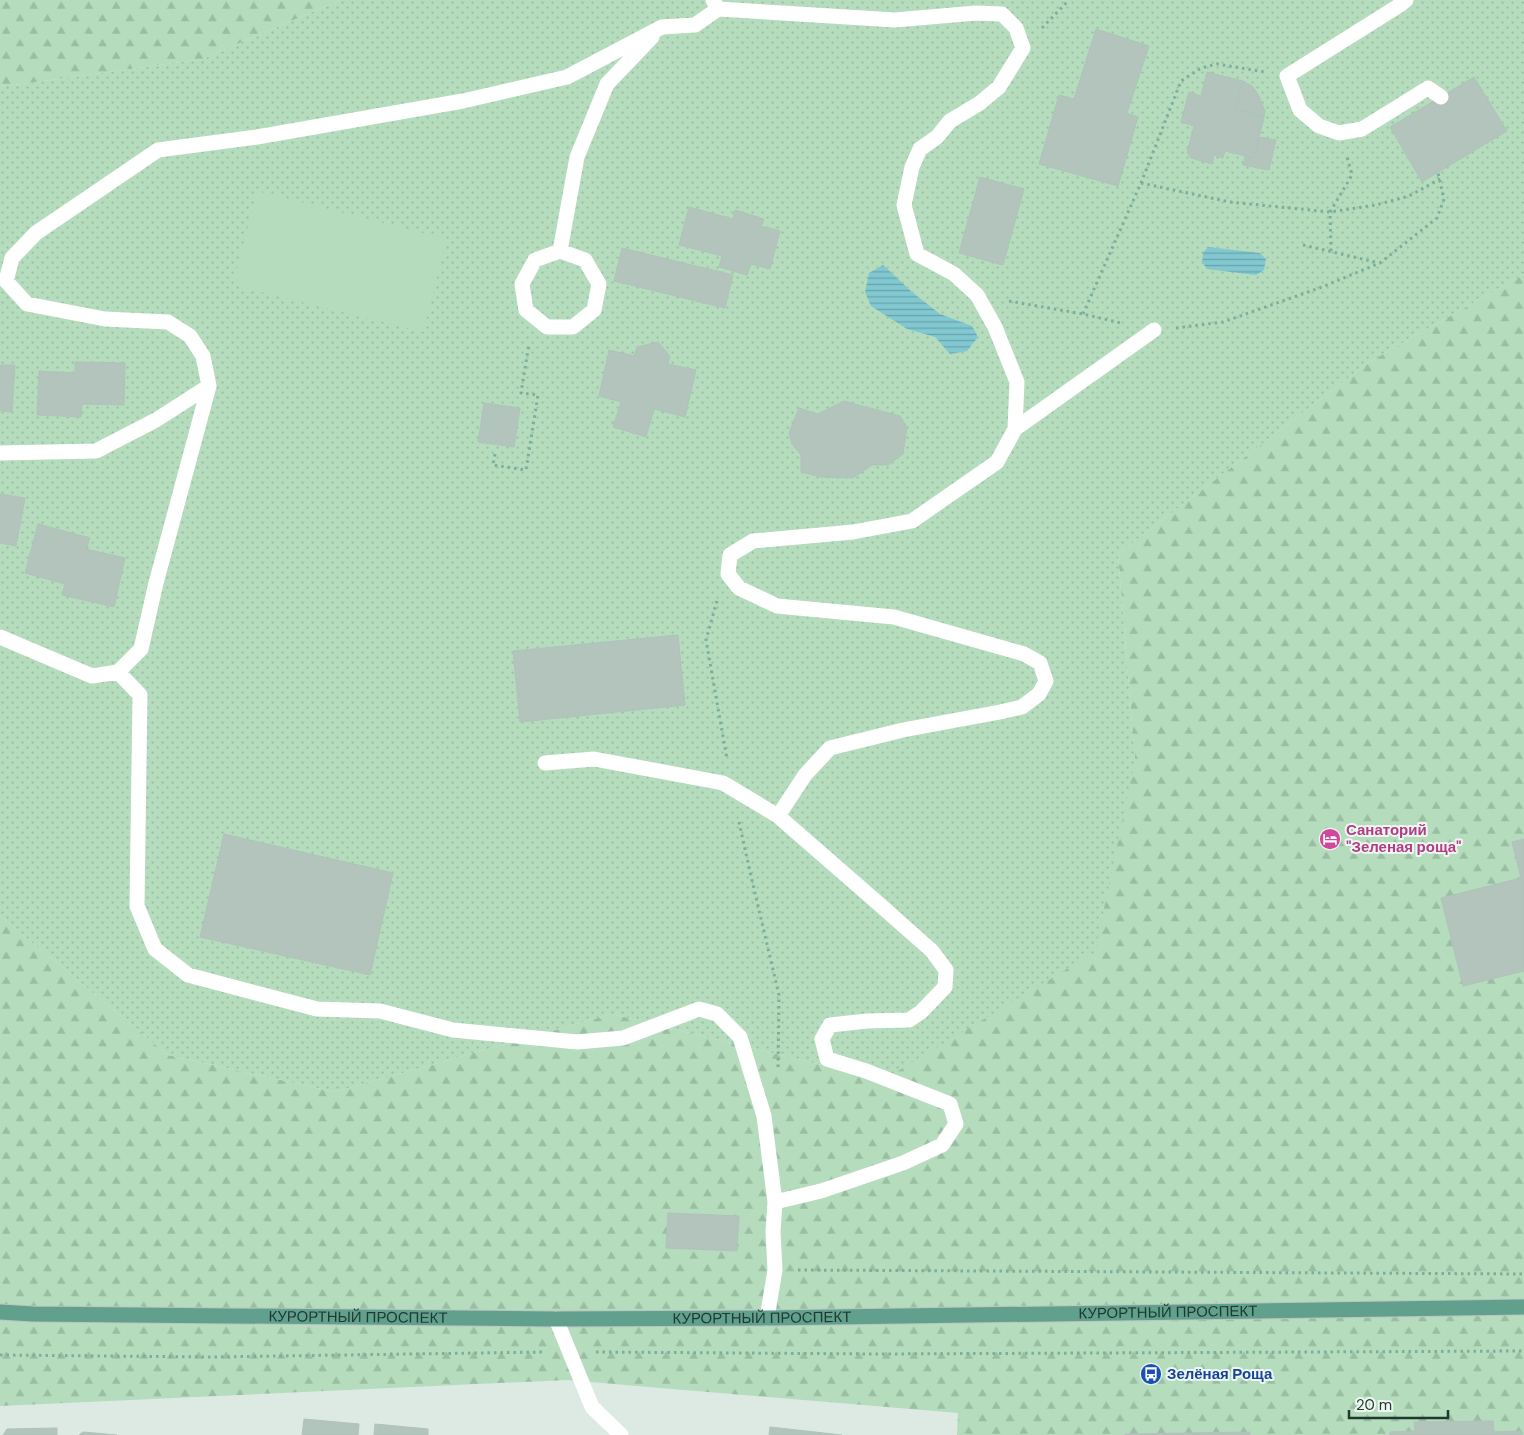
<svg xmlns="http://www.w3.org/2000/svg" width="1524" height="1435" font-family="'DM Sans',sans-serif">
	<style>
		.forest { fill: url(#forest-firs) }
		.park { fill: url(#park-dots) }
		.pitch { fill: #b5dcbd }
		.water { fill: url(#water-rules) }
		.building { fill: #b2c4bc; stroke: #afc3ba }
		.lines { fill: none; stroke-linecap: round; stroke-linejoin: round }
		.primary-casing { stroke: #bcc4c1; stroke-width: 17 }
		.path { stroke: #7cae9c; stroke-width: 3; stroke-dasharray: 2.5 4; stroke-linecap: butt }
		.service { stroke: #fff; stroke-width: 15 }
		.primary { stroke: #60a08d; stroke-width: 15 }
		.labels { text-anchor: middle; stroke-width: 4; stroke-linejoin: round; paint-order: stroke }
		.hotel-label { font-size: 15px; font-weight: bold; fill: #b23c85; stroke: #edf6f1; text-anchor: start }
		.street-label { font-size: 15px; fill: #1e3930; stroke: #edf6f1 }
		.transit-label { font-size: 15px; font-weight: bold; fill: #164399; stroke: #edf6f1; text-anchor: start }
	</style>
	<defs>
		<pattern id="forest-firs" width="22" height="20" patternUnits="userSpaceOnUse" patternTransform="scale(1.25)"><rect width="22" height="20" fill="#b5dcbd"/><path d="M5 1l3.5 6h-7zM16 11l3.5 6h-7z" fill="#9bbea3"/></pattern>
		<pattern id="park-dots" width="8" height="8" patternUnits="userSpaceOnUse" patternTransform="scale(1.25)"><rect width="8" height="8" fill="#b5dcbd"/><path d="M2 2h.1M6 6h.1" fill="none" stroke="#9bbea3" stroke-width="1.8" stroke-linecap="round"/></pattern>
		<pattern id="water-rules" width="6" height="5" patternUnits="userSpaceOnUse" patternTransform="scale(1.25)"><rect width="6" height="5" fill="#82c8d1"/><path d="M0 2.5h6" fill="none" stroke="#6aa3aa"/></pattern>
	</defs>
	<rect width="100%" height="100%" fill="#dde9e3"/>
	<!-- forest -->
	<path class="forest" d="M0,0h340l-137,59 -203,28z
		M1524,274v1161h-567l1,-22 -391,-33 -567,26v-490l168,139 167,37 277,-78 271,66 252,-320 -17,-206 251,-192z"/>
	<!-- park -->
	<path class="park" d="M340,0h1184v274l-155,88 -251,192 17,206 -40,192 -212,128 -271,-66 -277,78 -167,-37 -168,-139v-829l203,-28z"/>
	<!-- pitch -->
	<path class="pitch" d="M257,191l190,48 -24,93 -190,-47z"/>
	<!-- water -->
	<path class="water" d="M1208,247l52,6 6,6 -2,11 -8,5 -49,-6 -5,-7 1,-9z
		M883,265l29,27 28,22 32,12 6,11 -11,14 -17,3 -15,-17 -28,-8 -36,-23 -6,-14 4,-19z"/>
	<!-- building -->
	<path class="building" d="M1096,29l53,17 -22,67 11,4 -20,69 -79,-22 20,-69 15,4z
		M1207,72l36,9 -8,28 29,8 -10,41 -29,-7 -2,7 -9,-3 -2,9 -21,-6 -4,-6 7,-26 -13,-4 8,-30 12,4z
		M1474,77l33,54 -85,51 -32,-55z
		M1243,81l9,5 6,8 7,17 -1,6 -29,-8z
		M1259,137l17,3 -7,30 -26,-5 2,-9 9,2z
		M980,177l44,12 -21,76 -44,-12z
		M689,207l44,12 2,-9 29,9 -3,7 19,5 -10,38 -19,-5 -4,11 -28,-8 3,-11 -43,-11z
		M622,248l111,27 -8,33 -111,-27z
		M658,342l12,14 -2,8 28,6 -11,47 -31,-8 -8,28 -33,-10 8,-25 -22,-6 10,-46 25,6 3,-9z
		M75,362l50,1 -1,42 -42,-1 -1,13 -44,-2 2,-44 36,2z
		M0,365h15l-3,47 -12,-1z
		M844,401l56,15 7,11 -4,27 -15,11h-16l-19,13 -32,-1 -20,-5v-17l-9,-11 -3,-11 10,-25 19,6z
		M484,403l36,5 -6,39 -36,-5z
		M0,494l25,4 -9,48 -16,-3z
		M38,524l52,14 -4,11 39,9 -11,49 -52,-12 3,-11 -40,-11z
		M678,635l7,70 -165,17 -7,-71z
		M224,834l169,39 -23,102 -170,-38z
		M1524,839v132l-61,15 -22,-88 80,-20 -9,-36z
		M668,1213l71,3 -2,35 -71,-3z
		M304,1419l55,5 -1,11h-56z
		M1493,1421l1,11 28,-1v4h-132v-3l25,-1 -1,-9z
		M375,1424l53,5v6h-54z
		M770,1427l72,8h-73z
		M57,1428v7h-54l4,-6z
		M83,1432l34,3h-38z
		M1250,1432v3h-125v-1z"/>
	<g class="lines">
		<!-- primary casing -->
		<g class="primary-casing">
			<g id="primary">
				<path id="s1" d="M0,1312l33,2 523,5 211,-1 757,-11"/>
			</g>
		</g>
		<!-- path -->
		<path class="path" d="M1042,28l27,-28
			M1141,183l89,19 100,10 46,-7 33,-9 31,-17
			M1303,245l76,18
			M1331,251l-1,-39 22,-37 -5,-18
			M1009,301l74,13 38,9
			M1083,314l58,-131 40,-102 20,-13 16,-4 48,8
			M1176,328l47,-6 99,-35 58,-24 57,-45 7,-19 -6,-26
			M495,454l-2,11 33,5 12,-75 -17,-2 8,-49
			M717,601l-11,39 21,119
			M739,822l12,54 28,119 -1,76
			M798,1270l726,4
			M596,1352l283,2 645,-3
			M0,1355l212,2 332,-5"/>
		<!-- service -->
		<path class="service" d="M713,0l5,9 177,11 81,-7 26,1 14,14 7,20 -24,39 -19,16 -30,18 -13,16 -17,12 -8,18 -8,38 13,49 37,20 23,21 18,32 22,55 -2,47 -18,33 -85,59 -59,11 -100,9 -23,14 -2,19 11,14 38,18 117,11 130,37 16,9 6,18 -7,13 -17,13 -22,5 -97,18 -73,18 -25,27 -27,41 101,88 53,47 14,19 -1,17 -24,25 -12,8 -42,1 -37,4 -8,14 5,20 39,12 84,33 6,20 -14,21 -39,18 -82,28 -46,11
			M1406,0l-6,5 -113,71 13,34 19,16 20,7 23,-4 66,-41 13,9
			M560,251l17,-94 30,-73 45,-47
			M560,251l25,9 14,24 -5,26 -21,17h-26l-21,-17 -4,-26 13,-24z
			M1015,429l139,-99
			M0,453l96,-2 60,-31 53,-34 -6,-30 -13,-20 -22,-14 -63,-3 -78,-15 -21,-23 6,-23 24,-25 122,-83 99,-13 206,-36 104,-24 95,-50 33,-2 23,-16
			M0,637l92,39 26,-4 23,-23 15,-66 53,-197
			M118,672l22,23 -3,211 18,43 33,26 129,34 63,2 73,19 124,12 46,-4 76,-29 18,5 23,23 24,79 11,86 -2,30 2,38 -8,48
			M545,763l49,-4 129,24 55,33
			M556,1319l36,88 29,28"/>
		<!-- primary -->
		<use href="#primary" class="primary"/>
	</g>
	<!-- icons -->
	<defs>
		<g id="hotel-disc" transform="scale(1.125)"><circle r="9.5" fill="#d1479c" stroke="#edf6f1"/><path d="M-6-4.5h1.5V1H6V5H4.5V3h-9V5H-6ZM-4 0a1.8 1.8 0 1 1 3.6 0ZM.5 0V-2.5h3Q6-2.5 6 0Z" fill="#fff"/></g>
		<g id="bus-disc" transform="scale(1.125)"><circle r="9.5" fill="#1a4fb4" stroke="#edf6f1"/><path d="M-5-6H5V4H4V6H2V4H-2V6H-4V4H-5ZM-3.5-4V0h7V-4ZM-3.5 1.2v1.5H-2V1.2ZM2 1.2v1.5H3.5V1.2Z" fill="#fff"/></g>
	</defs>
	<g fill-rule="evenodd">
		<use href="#hotel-disc" x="1330" y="839"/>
		<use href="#bus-disc" x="1151" y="1374"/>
	</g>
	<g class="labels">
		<!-- hotel labels -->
		<g class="hotel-label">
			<text x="1346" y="835">Санаторий<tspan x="1346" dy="17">"Зеленая роща"</tspan></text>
		</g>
		<!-- street labels -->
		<g class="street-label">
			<text dy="5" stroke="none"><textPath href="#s1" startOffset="1168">КУРОРТНЫЙ ПРОСПЕКТ</textPath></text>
			<text dy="5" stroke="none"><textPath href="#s1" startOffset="358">КУРОРТНЫЙ ПРОСПЕКТ</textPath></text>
			<text dy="5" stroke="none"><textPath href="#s1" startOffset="762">КУРОРТНЫЙ ПРОСПЕКТ</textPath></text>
		</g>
		<!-- transit labels -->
		<g class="transit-label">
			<text x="1167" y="1379">Зелёная Роща</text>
		</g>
	</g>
	<!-- scale -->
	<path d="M1349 1410v8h99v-8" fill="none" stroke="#1e3930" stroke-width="2.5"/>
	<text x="1356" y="1410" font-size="15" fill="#1e3930" stroke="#edf6f1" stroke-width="4" paint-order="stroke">20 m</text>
</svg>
